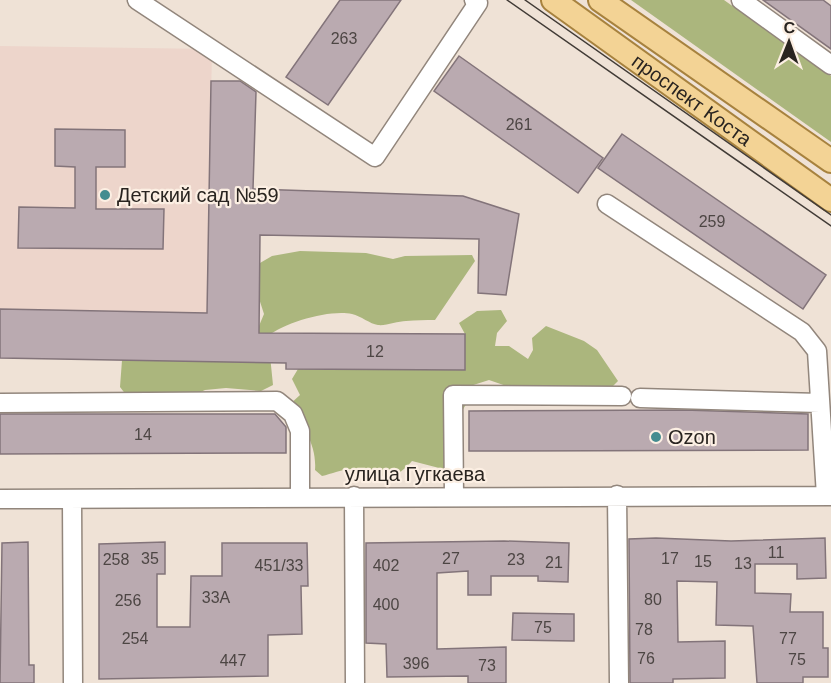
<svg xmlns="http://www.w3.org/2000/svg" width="831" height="683" font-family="Helvetica,sans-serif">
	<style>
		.education { fill: #edd5cb }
		.forest { fill: #abb67d }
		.building { fill: #baaab0; stroke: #83747a; stroke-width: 1.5 }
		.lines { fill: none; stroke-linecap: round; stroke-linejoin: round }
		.minor-casing { stroke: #92867c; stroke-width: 21 }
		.major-casing { stroke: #a7823e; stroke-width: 26 }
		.minor { stroke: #fff; stroke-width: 18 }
		.major { stroke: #f3d395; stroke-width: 22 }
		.tram { stroke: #413b36; stroke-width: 1.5 }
		.poi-dot { fill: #448c90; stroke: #fcefe3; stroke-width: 2 }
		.labels { text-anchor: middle; stroke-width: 4.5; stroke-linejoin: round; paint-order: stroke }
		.number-label { font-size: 16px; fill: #4d4644 }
		.street-label { font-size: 20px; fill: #292420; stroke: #fcefe3 }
		.poi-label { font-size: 20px; fill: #292420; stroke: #fcefe3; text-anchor: start }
	</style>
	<rect width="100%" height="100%" fill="#efe2d6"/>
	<!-- education -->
	<path class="education" d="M0,46l212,3 -5,264 -207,-4z"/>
	<!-- forest -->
	<path class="forest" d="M631,0h93l107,76v66z
		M300,251l66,2 27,6 12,-3 67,-1 3,6 -40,59c-10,0 -19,0 -29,1 -8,0 -20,5 -28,4 -8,-1 -17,-9 -26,-11 -21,-5 -67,8 -84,22l5,49 -12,6 -35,-3 -21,2 -20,9 -55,1 -10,-13 3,-40 128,-2 13,-31 -9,-28 5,-23 12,-7z
		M501,310l6,11 -10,12 -2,13h14l19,13 5,-9 -1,-12 14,-12 38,15 13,9 21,31 -8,8 -80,5 -41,-14 -25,8 7,8 -15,25 -9,49 -35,-9c-26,29 -31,9 -61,8 -8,0 -20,5 -29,7l-7,-6c2,-25 -12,-45 -26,-65l11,-10 -8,-16 6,-10 167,1v-36l-6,-11 18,-12z"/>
	<!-- building -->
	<path class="building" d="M340,0h61l-73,105 -42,-28z
		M763,0h60l8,6v43z
		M459,56l144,102 -25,35 -144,-102z
		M211,81h29l16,11 -3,97 210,7 56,18 -13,81 -28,-2 1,-54 -219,-4 -1,98 206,1v36l-179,-1v-6l-286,-5v-49l207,4z
		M55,129l70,1v37h-29v42h68l-1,40 -145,-1 1,-41 56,1v-41l-20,-1z
		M622,134l204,141 -23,34 -205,-141z
		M684,410l124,4v36l-339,1v-40z
		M0,414h275l11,13v26l-286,1z
		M656,538l75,3 94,-3 1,40 -29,1v-15h-42v29l36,1 -1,18h33v36h5v29h-25v6h-46l-4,-57 -37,-1 1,-43 -40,-1 1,61 47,-1v37l-52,1v4h-43l-1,-144z
		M504,541l65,2 -1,39 -30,-1v-5h-47v19h-23v-24l-31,2v76l69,-2v36h-38v-7l-81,1 -1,-33 -20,-1v-100z
		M28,542l1,123h5v18h-34l2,-140z
		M165,542v32h-8v53h33l1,-51h31v-33h85l1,43h-7l1,48 -34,1v41l-169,3v-135z
		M513,613l61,1v27l-62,-1z"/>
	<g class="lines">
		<!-- minor casing -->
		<g class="minor-casing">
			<path id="minor" d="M137,0l238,157 103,-154 -4,-3
				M741,0l90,65
				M607,204l195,128 15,19 9,145
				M640,398l180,5
				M0,403l277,-2 16,13 7,17v66
				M617,495l2,188
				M354,496l1,187
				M454,496l-1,-101 169,1
				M0,499l831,-3
				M72,499l1,184"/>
		</g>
		<!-- major casing -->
		<g class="major-casing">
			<g id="major">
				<path id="s1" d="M553,0l278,200"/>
				<path d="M600,0l231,161"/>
			</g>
		</g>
		<!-- minor -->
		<use href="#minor" class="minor"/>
		<!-- major -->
		<use href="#major" class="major"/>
		<!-- tram -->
		<path class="tram" d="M507,0l324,226
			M525,0l306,215"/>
	</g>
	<!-- markers -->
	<g class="poi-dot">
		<circle cx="105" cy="195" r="6"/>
		<circle cx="656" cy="437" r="6"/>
	</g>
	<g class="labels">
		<!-- number labels -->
		<g class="number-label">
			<text x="344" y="44">263</text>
			<text x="519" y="130">261</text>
			<text x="712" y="227">259</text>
			<text x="375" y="357">12</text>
			<text x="143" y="440">14</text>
			<text x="776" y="558">11</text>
			<text x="150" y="564">35</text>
			<text x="451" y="564">27</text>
			<text x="670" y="564">17</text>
			<text x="116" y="565">258</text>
			<text x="516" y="565">23</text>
			<text x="703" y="567">15</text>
			<text x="554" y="568">21</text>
			<text x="743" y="569">13</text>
			<text x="279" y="571">451/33</text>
			<text x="386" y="571">402</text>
			<text x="216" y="603">33A</text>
			<text x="653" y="605">80</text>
			<text x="128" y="606">256</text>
			<text x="386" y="610">400</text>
			<text x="543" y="633">75</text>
			<text x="644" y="635">78</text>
			<text x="135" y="644">254</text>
			<text x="788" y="644">77</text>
			<text x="646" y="664">76</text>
			<text x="797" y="665">75</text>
			<text x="233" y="666">447</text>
			<text x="416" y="669">396</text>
			<text x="487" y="671">73</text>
		</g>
		<!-- street labels -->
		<g class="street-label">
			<text dy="7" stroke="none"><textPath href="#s1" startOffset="171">проспект Коста</textPath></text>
			<text x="415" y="481">улица Гугкаева</text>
		</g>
		<!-- poi labels -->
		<g class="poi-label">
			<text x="117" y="202">Детский сад №59</text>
			<text x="668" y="444">Ozon</text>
		</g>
	</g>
	<!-- north arrow -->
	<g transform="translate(789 42) rotate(1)" stroke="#fcefe3" stroke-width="4.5" paint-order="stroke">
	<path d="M0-4.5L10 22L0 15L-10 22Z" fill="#292420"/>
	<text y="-9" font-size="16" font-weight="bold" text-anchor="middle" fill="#292420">С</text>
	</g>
</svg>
